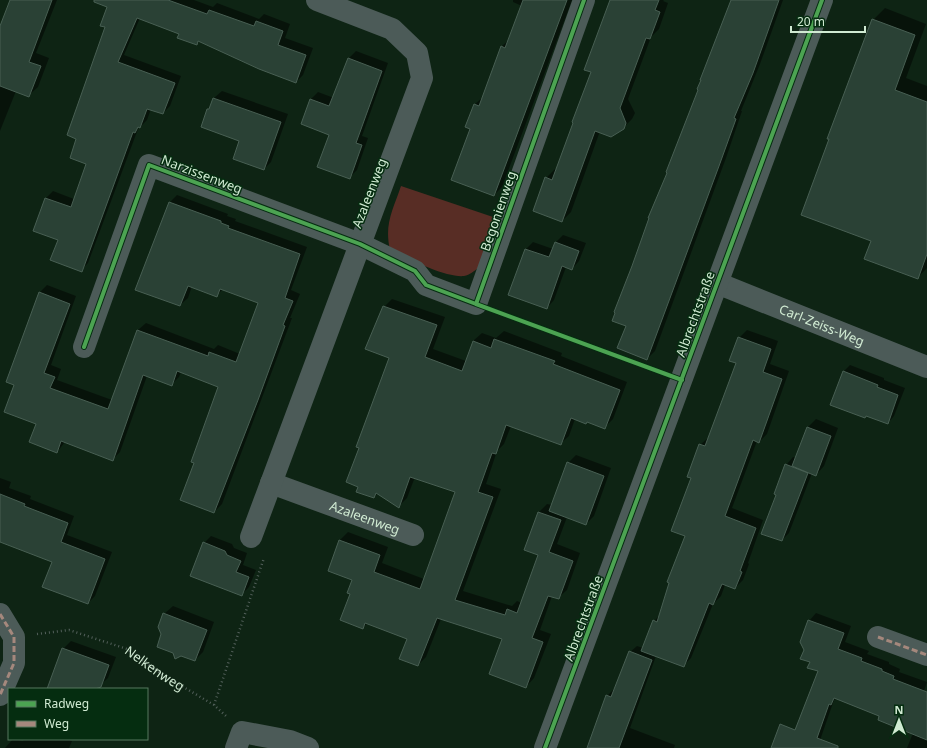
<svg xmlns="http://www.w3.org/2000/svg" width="927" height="748" font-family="'Noto Sans',sans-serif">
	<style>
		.green { fill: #582d25 }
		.shadow { fill: #0007 }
		.building { fill: #2a4135; stroke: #485f53 }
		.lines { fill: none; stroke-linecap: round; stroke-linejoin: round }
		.path { stroke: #53605b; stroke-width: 2.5; stroke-dasharray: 1 3; stroke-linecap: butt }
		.minor { stroke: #4c5b58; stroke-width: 22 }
		.quiet { stroke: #a5887d; stroke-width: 3; stroke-dasharray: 6 3; stroke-linecap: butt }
		.cycleway-casing { stroke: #052d10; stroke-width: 6 }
		.cycleway { stroke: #4ca352; stroke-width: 4 }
		.labels { text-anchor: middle; stroke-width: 3; stroke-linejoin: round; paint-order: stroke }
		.street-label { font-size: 13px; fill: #d0ead2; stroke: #052d10 }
	</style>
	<rect width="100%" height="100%" fill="#0e2414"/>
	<!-- green -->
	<path class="green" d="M401,186l95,32 -18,50c-4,3 -8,7 -14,8 -18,2 -58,-18 -74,-26 -6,-26 3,-40 11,-64z"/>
	<!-- shadow -->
	<path class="shadow" d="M11,0h46l-21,53 13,5 -11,29 -9,8 -13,-4 -16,40v-102z
		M111,0h83l19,7 4,-4 42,16 5,-5 26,10 -5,14 28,10 -10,27 -7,7 -96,-41 -4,3 -16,-11 -40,-15 -16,37 57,21 -11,30 -7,7 -12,-4 -4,11 -9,9 -50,134 -7,7 -22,-30 -13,-42 7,-7 21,8 13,-36z
		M513,0h59l-70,187 -8,8 -22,-66 2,-24 9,-8 19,-51 8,-7 12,-33 -9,-4z
		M611,0h53l-1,1 5,2 -9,26 -8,8 -23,62 7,14 -3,6 -9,9 -23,3 -29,81 -9,9 -16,-43 9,-9 2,1 35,-99z
		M732,0h51l-23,64 -19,47h1l-16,47 -71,193 -8,8 -20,-34 41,-152z
		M885,8l41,16 -20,54 21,8v182l-10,10 -45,-37 1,-221z
		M356,51l32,12 -26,73 6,2 -11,32 -8,8 -19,-44 -28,-10 9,-25 7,-7 16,6 15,-40z
		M222,91l66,23 -17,48 -7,7 -23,-29 -33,-31 3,-3 3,-8z
		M177,195l51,19 -1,2 9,3 -1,2 72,26 -16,43 9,4 -10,24h2l-70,186 -8,8 -19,-50 25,-75 -39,-15 -2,5 -8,8 -24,-9 -27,76 -7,7 -48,-17 -8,10 -20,-28 -21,-39 24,-93 7,-7 29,11 -25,69 10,4 -4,11 55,20 26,-70 8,-7 68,26 4,-4 22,9 19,-52 -36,-13 -6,6 -25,-9 -4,12 -8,7 -43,-15 33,-88z
		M563,235l23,8 -7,18 -7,8 -6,-2 -12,33 -7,8 -37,-14 16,-45 7,-7 20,7 3,-7z
		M392,299l53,18 -12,32 33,12 7,-20 9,-8 14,5 8,-7 58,22 -1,3 66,26 -14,37 -9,9 -17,-7 -12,-2 -6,17 -9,8 -49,-18 -7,18 -7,7 -11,33 15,5 -38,102 49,15 5,-5 5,2 18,-48 -1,-43 8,-8 5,1 16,-42 8,-8 35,13 -17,48 -8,8 -19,-7 -10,27 23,9 -13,37 -9,8 -6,-2 -12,34 11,4 -17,44 -8,9 -23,-48 -62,-20 -15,38 -8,8 -10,-27 -40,-15 -6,5 -11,-34 2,-14 -13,-40 8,-8 40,15 -6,16 42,16 32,-87 -41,-15 -8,21 -8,8 -21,-13 -4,4 16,-140 -6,-50z
		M747,330l31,11 -8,23 19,7 -22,63 -8,8 -2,-1 -25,67 31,12 -15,43 1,1 -6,16 -8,8 -10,-3 -4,11 -8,8 -22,54 -8,8 -27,-10 -26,72 45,17 -1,3h-86l19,-52 7,-7 1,1 15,-38 7,-6 6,2 11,-27 7,-7 25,-78 6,-58 8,-33 9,-8 28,-75 2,-24z
		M850,365l34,13v2l21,8 -11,28 -6,7 -21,-8 -2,2 -22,-45z
		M816,419l22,9 -14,38 -8,9 -4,-2 -23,60 -7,7 -4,-46 8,-29 7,-8 3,1 11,-30z
		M0,478l11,4 -2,6 22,8 -1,3 44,17 -7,19 45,17 -17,44 -7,7 -35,-42 -53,-35z
		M211,536l21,8 2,4 13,5 -4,12 13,5 -7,17 -7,7 -38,-51z
		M173,606l41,16 -11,30 -8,8 -33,-26 2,-20z
		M816,613l35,13 -6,16 24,9 -2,3 22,8v2l11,5 -1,3 28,10 -6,18 6,2v46h-20l6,-15 -33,-18 -43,-17 -3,2 -16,46 -2,2h-21l24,-77 -8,-9 -6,-12 4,-29z
		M71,641l45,16 -8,21 -9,8 -1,3h-50l15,-40z
		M13,739l10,2 1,-2h43l5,2 -3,7h-64z"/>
	<!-- building -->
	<path class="building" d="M10,0h42l-23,62 12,4 -12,31 -29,-11v-60z
		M94,0h74l39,14 2,-4 45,16 2,-5 27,10 -5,14 28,10 -10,28 -37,-14 -61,-28 -1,4 -20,-7 2,-4 -42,-16 -19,44 57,21 -12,31 -16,-5 -7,19 -2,-1 -3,6 -2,-1 -51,140 -32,-12 8,-20 -25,-9 12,-33 26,9 15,-43 -16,-6 6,-19 -9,-4 38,-108 -5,-1 7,-19 -13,-5z
		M523,0h44l-73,196 -43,-16 19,-51 -5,-2 9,-23 5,2 22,-60 4,2z
		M610,0h49l-4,10 5,2 -10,27 -4,-1 -26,70 6,15 -2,6 -13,8 -16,-6 -33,91 -29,-11 12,-34 7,3 21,-57 -1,-1 19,-50 -7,-2z
		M731,0h48l-26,73 -19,45 2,1 -17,47 -72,194 -30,-12 9,-22 -14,-5 3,-8 -1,-1 18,-46 17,-48h-1l19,-45 -1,-1 32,-82 -1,-1 4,-9h-1z
		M872,19l43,16 -20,55 32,12v152l-9,25 -54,-20 7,-18 -70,-26 28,-76h-2z
		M348,58l34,13 -26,72 6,2 -12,34 -33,-12 12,-32 -28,-11 9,-25 19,7z
		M213,98l68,24 -17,48 -31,-11 6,-18 -38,-14 6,-18h2z
		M169,202l52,19v2l8,3 -1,2 72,26 -15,44 8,3 -10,24 2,1 -27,74 -44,113 -34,-13 14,-37 -3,-1 27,-75 -41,-16 -5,15 -29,-11 -30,86 -52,-20 -4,12 -28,-11 7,-18 -32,-12 10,-27 -8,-3 33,-90 31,12 -26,69 11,4 -5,11 58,21 29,-79 71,26 1,-4 27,10 22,-59 -38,-14 -3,8 -29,-11 -8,20 -45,-16z
		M555,242l24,9 -7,19 -10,-4 -15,43 -39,-14 17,-46 24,8z
		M383,306l54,19 -12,32 37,14 11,-30 18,7 3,-9 61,22 -2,3 67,26 -15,39 -18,-7 -1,2 -15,-6 -10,27 -55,-20 -10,29 -4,-1 -14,39 15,5 -38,103 50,15 2,-6 10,4 21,-58 -14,-5 14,-38 23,8 -12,32 24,9 -14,38 -11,-3 -16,42 11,4 -17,46 -37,-14 13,-35 -65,-21 -19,48 -19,-7 8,-20 -42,-16 -2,6 -23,-9 10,-26 -3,-1 5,-13 -24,-9 11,-31 41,15 -6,17 46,17 35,-97 -45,-15 -11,31 -23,-15 -2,5 -18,-6 2,-5 -12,-5 13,-34 -3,-1 33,-89 -24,-9z
		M738,337l33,12 -8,23 19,7 -23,64 -6,-3 -28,76 31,12 -16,43 2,1 -7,17 -13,-5 -9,21 -4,-2 -25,64 -43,-16 12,-31 4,2 12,-39 -2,-1 18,-46 -14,-5 20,-53 -4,-1 12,-33 6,2 31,-83 -7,-2z
		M843,371l35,14 -1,2 21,8 -10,29 -22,-8 -1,2 -35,-13z
		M807,427l24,9 -15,40 -24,-10z
		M567,462l37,14 -18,49 -37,-14z
		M785,464l23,9 -26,68 -21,-7 15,-39 -2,-1z
		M0,494l25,10 -1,2 44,17 -7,19 44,17 -17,45 -46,-17 10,-25 -52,-20z
		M203,542l22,9 2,4 14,6 -5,11 13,5 -7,19 -52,-20z
		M163,613l44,17 -12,31 -14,-5 -6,3 -2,-6 -16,-6 4,-13 -3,-7z
		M808,620l36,13 -6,16 24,9 -1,3 21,8v2l12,5 -1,3 34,13v48l-49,-20 1,-4 -45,-18 -3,7 -2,-1 -12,34 21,8v2h-67l9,-24 15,6 23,-59 -11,-3 3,-6 -10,-3 4,-9 -4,-8z
		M62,648l47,17 -8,22 -6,2h-48z
		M629,651l23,9 -33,88h-32l19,-53 5,2z"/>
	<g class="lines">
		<!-- path -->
		<g class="path">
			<path id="s1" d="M37,634l32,-4 58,19 36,26 51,30 12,11"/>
			<path d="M214,705l50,-147"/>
		</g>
		<!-- minor -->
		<g class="minor">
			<path id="s2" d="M717,283l210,84"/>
			<path d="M84,347l65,-182 211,79 55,27 11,14 50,19 108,-304"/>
			<path id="s3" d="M271,483l142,52"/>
			<path d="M251,537l171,-459 -5,-25 -25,-24 -75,-29"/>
			<path d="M0,614l14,23v26l-14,32"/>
			<path d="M878,637l49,18"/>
			<path d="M236,748l6,-16 48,9 18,7"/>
			<path d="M545,748l277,-748"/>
		</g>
		<!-- quiet -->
		<path class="quiet" d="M0,614l14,23v26l-14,32
			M878,637l49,18"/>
		<!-- cycleway casing -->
		<g class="cycleway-casing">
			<path id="cycleway" d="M476,304l206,76
				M84,347l65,-182 211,79 55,27 11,14 50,19 108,-304
				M545,748l277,-748"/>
		</g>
		<!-- cycleway -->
		<use href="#cycleway" class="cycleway"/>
	</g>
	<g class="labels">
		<!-- street labels -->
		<g class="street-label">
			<text transform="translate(202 174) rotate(21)" y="5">Narzissenweg</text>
			<text transform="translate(369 193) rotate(-69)" y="5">Azaleenweg</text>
			<text transform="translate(498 211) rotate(-71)" y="5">Begonienweg</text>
			<text transform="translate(695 314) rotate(-70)" y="5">Albrechtstraße</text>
			<text dy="5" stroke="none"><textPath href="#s2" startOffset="113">Carl-Zeiss-Weg</textPath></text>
			<text dy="5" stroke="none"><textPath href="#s3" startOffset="100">Azaleenweg</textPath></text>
			<text transform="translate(583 618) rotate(-70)" y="5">Albrechtstraße</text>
			<text dy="5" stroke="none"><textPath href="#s1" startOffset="127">Nelkenweg</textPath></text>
		</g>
	</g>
	<!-- legend -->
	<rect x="8" y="688" width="140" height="52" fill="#052d10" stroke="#56795e"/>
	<rect x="16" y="701" width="20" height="6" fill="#4ca352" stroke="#56795e"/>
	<text x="44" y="708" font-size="12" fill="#d0ead2">Radweg</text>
	<rect x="16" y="721" width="20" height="6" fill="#a5887d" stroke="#56795e"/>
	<text x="44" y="728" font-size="12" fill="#d0ead2">Weg</text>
	<!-- north arrow -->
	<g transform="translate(899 720)" stroke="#052d10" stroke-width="3" paint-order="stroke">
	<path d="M0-3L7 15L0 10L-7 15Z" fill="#d0ead2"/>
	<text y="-6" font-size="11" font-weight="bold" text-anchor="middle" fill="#d0ead2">N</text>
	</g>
	<!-- scale -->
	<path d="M791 26v6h74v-6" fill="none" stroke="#d0ead2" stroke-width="2"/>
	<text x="797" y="26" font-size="12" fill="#d0ead2" stroke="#052d10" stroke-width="3" paint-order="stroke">20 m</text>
</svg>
